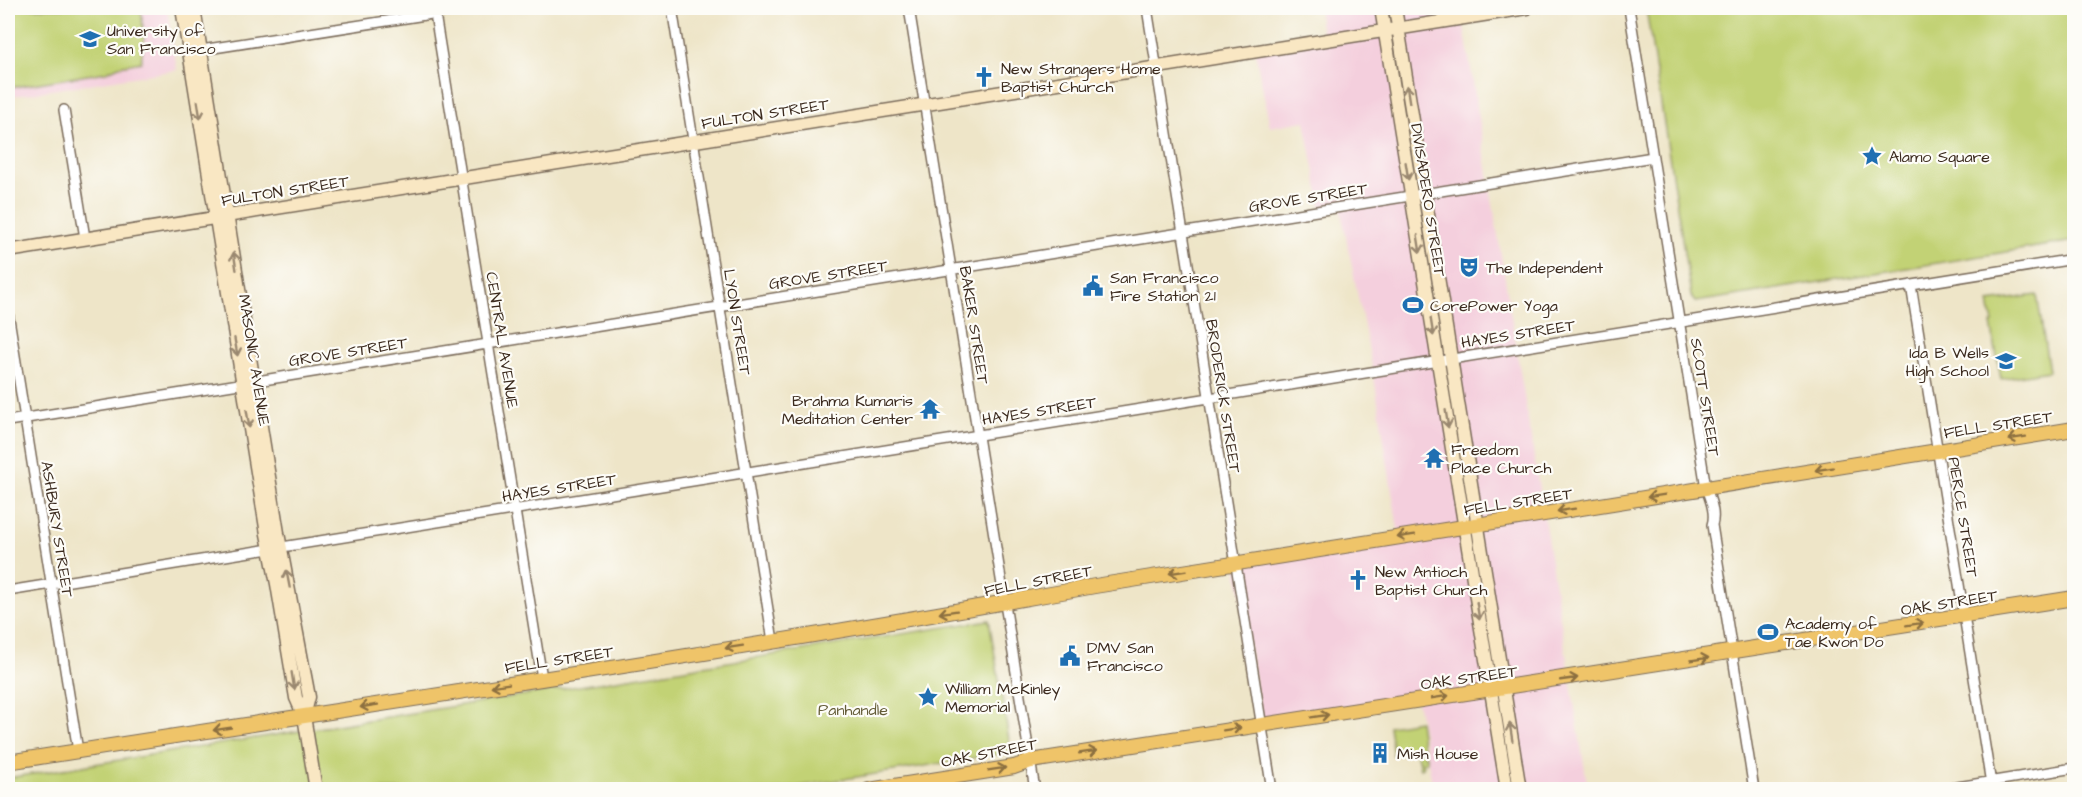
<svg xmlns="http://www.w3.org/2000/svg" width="2082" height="797" font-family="'Architects Daughter',sans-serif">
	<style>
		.built { fill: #f4cfdd }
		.green { fill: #c2d275; stroke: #7e7e4a; stroke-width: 1.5 }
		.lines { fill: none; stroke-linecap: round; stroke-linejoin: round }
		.street-casing { stroke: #7a6b5a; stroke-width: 12 }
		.secondary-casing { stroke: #7a6b5a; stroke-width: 15 }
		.primary-casing { stroke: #7a6b5a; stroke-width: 16 }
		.street { stroke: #fff; stroke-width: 9 }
		.secondary { stroke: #f9e7c3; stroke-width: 12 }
		.primary { stroke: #efc469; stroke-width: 14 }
		.oneway { stroke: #9a8870 }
		.oneway2 { stroke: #8c6f40 }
		.labels { text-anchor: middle; stroke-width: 4.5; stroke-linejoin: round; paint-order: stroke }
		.poi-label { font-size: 16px; fill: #3b2a1e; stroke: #fdfcf7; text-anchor: start }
		.street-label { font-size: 16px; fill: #3b2a1e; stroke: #fdfcf7 }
		.park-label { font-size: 16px; fill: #645c38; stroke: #fdfcf7 }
	</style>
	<rect width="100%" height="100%" fill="#fdfcf7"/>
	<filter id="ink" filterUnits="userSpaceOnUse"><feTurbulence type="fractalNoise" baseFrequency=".0167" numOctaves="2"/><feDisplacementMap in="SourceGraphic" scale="12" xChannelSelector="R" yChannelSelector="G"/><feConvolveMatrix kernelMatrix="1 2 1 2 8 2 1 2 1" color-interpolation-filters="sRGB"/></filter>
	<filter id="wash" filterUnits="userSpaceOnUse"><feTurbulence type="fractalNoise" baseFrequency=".008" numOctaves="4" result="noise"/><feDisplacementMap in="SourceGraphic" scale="24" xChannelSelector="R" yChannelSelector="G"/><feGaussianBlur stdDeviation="1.35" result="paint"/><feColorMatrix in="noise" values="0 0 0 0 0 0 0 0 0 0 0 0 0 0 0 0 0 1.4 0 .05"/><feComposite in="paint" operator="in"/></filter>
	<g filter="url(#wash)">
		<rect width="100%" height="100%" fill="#eee5c8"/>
		<!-- built -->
		<path class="built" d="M8,8h159l10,62 -169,27z
			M1318,8h143l127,781h-155l-16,-88 -155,24 -26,-162 163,-27 -26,-165 -33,-164 -18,3 -17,-89 -35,6 -15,-76 68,-11z"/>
		<!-- green -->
		<path class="green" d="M8,8h133l3,31 -3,23 -22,4 -13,6 -98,16z
			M1646,8h428v233l-378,61 -5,-6z
			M2037,295l12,76 -48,8 -10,-55 2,-1 -4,-21z
			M989,620l22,132 -234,38h-769v-12z
			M1419,721l5,35h2l1,5 -5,1 1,5 -3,1 -4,-17 -23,4 -4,-29z"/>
	</g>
	<g filter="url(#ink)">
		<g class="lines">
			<!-- street casing -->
			<g class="street-casing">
				<path id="street" d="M434,8l108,670
					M672,8l101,633
					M909,8l126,782
					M1147,8l125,782
					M1629,8l77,480c4,11 10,25 6,37l42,265
					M201,50l269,-42
					M64,110l21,128
					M1911,285l81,505
					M8,312l70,439
					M8,421l1645,-264
					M8,591l2066,-332
					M1939,790l135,-22"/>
			</g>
			<!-- secondary casing -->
			<g class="secondary-casing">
				<path id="secondary" d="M182,8l85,526 10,50 19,114 8,18 12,74
					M194,8l84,525 31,164 -5,19
					M1381,8l126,782
					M1395,8l125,782
					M8,251l1519,-243"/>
			</g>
			<!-- primary casing -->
			<g class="primary-casing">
				<path id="primary" d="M8,762c362,-57 726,-110 1087,-176l979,-157
					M869,790l145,-23 17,-6c348,-54 696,-107 1043,-163"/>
			</g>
			<!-- street -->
			<use href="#street" class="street"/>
			<!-- secondary -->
			<use href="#secondary" class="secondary"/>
			<!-- primary -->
			<use href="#primary" class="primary"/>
		</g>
		<!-- one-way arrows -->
		<defs><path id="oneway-shaft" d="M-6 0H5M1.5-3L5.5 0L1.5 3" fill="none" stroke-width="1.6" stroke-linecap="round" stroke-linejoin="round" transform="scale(1.5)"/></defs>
		<g class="oneway">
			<use href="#oneway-shaft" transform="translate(1408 94) rotate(-99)"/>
			<use href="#oneway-shaft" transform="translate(199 110) rotate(81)"/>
			<use href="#oneway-shaft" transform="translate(1407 171) rotate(81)"/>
			<use href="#oneway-shaft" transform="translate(1419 244) rotate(81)"/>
			<use href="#oneway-shaft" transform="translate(235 261) rotate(-99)"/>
			<use href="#oneway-shaft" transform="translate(1432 327) rotate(81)"/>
			<use href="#oneway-shaft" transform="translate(236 347) rotate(80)"/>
			<use href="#oneway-shaft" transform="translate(248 419) rotate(81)"/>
			<use href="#oneway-shaft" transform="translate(1447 419) rotate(81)"/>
			<use href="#oneway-shaft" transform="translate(288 579) rotate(-101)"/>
			<use href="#oneway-shaft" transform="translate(1478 611) rotate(81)"/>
			<use href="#oneway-shaft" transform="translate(293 681) rotate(81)"/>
			<use href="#oneway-shaft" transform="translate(1511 732) rotate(-99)"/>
		</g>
		<g class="oneway2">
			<use href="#oneway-shaft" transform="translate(2017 438) rotate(171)"/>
			<use href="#oneway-shaft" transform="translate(1824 469) rotate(171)"/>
			<use href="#oneway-shaft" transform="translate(1656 496) rotate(171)"/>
			<use href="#oneway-shaft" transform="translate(1566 510) rotate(171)"/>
			<use href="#oneway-shaft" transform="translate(1406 536) rotate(171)"/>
			<use href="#oneway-shaft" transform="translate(1178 572) rotate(171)"/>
			<use href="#oneway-shaft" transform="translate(948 612) rotate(171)"/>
			<use href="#oneway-shaft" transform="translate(1915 624) rotate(-9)"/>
			<use href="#oneway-shaft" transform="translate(734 647) rotate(171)"/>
			<use href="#oneway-shaft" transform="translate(1700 659) rotate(-9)"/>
			<use href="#oneway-shaft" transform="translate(1569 679) rotate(-8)"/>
			<use href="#oneway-shaft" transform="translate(500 685) rotate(171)"/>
			<use href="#oneway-shaft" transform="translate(1440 697) rotate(-9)"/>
			<use href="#oneway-shaft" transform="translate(369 706) rotate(171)"/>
			<use href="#oneway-shaft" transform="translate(1320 716) rotate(-9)"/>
			<use href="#oneway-shaft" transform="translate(222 729) rotate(171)"/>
			<use href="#oneway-shaft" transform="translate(1232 729) rotate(-9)"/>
			<use href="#oneway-shaft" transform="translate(1088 752) rotate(-9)"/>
			<use href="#oneway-shaft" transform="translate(997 769) rotate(-9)"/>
		</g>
	</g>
	<!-- icons -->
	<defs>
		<g id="university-bare" transform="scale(1.62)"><path d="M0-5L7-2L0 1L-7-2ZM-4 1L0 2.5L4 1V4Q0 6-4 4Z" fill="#1f6fb2" stroke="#fdfcf7" stroke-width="2.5" paint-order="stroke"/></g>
		<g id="church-bare" transform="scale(1.62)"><path d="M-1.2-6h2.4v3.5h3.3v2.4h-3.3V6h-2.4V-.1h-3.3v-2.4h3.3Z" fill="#1f6fb2" stroke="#fdfcf7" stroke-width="2.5" paint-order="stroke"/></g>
		<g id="sight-bare" transform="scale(1.62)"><path d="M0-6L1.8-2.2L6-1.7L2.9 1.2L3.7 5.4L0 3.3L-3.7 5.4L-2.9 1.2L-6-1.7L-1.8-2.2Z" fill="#1f6fb2" stroke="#fdfcf7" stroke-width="2.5" paint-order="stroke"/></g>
		<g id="theatre-bare" transform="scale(1.62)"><path d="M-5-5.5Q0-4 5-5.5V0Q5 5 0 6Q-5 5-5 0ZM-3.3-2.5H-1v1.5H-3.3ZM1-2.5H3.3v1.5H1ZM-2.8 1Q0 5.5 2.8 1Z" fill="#1f6fb2" stroke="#fdfcf7" stroke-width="2.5" paint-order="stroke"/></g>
		<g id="civic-bare" transform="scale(1.62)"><path d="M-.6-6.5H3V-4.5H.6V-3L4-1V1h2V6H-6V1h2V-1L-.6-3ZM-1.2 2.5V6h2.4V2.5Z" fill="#1f6fb2" stroke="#fdfcf7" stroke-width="2.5" paint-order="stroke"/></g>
		<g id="stadium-bare" transform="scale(1.62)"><path d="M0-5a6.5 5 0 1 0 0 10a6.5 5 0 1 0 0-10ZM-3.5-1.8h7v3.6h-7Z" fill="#1f6fb2" stroke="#fdfcf7" stroke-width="2.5" paint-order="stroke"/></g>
		<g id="school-bare" transform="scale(1.62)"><path d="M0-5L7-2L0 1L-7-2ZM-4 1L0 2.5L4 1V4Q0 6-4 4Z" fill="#1f6fb2" stroke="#fdfcf7" stroke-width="2.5" paint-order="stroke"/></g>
		<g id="temple-bare" transform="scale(1.62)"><path d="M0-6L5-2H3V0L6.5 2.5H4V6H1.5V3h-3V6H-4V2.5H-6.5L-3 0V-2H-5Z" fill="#1f6fb2" stroke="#fdfcf7" stroke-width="2.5" paint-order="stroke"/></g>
		<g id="building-bare" transform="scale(1.62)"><path d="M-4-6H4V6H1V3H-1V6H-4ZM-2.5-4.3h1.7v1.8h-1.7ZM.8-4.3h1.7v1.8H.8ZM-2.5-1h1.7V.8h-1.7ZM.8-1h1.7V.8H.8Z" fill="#1f6fb2" stroke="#fdfcf7" stroke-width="2.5" paint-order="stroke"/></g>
	</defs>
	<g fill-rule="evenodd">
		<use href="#university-bare" x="90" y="39"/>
		<use href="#church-bare" x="984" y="77"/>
		<use href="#sight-bare" x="1872" y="156"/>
		<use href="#theatre-bare" x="1469" y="267"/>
		<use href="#civic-bare" x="1093" y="286"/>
		<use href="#stadium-bare" x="1413" y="305"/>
		<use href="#school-bare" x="2006" y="361"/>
		<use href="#temple-bare" x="930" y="409"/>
		<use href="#temple-bare" x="1434" y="458"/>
		<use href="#church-bare" x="1358" y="580"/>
		<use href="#stadium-bare" x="1768" y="632"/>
		<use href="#civic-bare" x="1070" y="656"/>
		<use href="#sight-bare" x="928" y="697"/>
		<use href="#building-bare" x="1380" y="753"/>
	</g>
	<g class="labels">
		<!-- poi labels -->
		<g class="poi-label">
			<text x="107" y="36">University of<tspan x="107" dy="18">San Francisco</tspan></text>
			<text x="1001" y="74">New Strangers Home<tspan x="1001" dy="18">Baptist Church</tspan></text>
			<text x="1889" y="162">Alamo Square</text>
			<text x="1486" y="273">The Independent</text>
			<text x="1110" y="283">San Francisco<tspan x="1110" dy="18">Fire Station 21</tspan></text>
			<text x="1430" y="311">CorePower Yoga</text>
			<text x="1989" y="358" text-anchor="end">Ida B Wells<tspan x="1989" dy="18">High School</tspan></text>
			<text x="913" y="406" text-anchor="end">Brahma Kumaris<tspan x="913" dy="18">Meditation Center</tspan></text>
			<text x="1451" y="455">Freedom<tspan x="1451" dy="18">Place Church</tspan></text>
			<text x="1375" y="577">New Antioch<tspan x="1375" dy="18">Baptist Church</tspan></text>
			<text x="1785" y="629">Academy of<tspan x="1785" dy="18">Tae Kwon Do</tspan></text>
			<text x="1087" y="653">DMV San<tspan x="1087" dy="18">Francisco</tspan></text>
			<text x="945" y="694">William McKinley<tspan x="945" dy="18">Memorial</tspan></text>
			<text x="1397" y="759">Mish House</text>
		</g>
		<!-- street labels -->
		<g class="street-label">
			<text transform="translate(765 113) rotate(-9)" y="6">FULTON STREET</text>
			<text transform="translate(285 190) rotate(-9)" y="6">FULTON STREET</text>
			<text transform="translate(1308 197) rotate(-9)" y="6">GROVE STREET</text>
			<text transform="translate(1429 200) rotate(81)" y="6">DIVISADERO STREET</text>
			<text transform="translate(828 274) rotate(-9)" y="6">GROVE STREET</text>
			<text transform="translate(738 322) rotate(81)" y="6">LYON STREET</text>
			<text transform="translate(975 325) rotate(81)" y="6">BAKER STREET</text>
			<text transform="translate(1518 333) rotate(-9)" y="6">HAYES STREET</text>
			<text transform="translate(503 340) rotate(81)" y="6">CENTRAL AVENUE</text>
			<text transform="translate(348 351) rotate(-9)" y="6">GROVE STREET</text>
			<text transform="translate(255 360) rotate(81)" y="6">MASONIC AVENUE</text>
			<text transform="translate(1224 396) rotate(81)" y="6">BRODERICK STREET</text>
			<text transform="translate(1706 397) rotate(81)" y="6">SCOTT STREET</text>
			<text transform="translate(1039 410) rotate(-9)" y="6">HAYES STREET</text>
			<text transform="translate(1998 424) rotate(-9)" y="6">FELL STREET</text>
			<text transform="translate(559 487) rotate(-9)" y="6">HAYES STREET</text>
			<text transform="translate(1518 501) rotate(-9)" y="6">FELL STREET</text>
			<text transform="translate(1964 517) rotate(81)" y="6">PIERCE STREET</text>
			<text transform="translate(58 529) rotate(81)" y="6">ASHBURY STREET</text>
			<text transform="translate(1038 580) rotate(-11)" y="6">FELL STREET</text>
			<text transform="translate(1949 602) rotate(-9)" y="6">OAK STREET</text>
			<text transform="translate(559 659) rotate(-9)" y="6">FELL STREET</text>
			<text transform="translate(1469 677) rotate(-8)" y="6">OAK STREET</text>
			<text transform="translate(989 752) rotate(-11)" y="6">OAK STREET</text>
		</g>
		<!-- park labels -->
		<g class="park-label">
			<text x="853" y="715">Panhandle</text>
		</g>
	</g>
	<!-- margin -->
	<rect width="2082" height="797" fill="none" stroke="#fdfcf7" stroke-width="30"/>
</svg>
